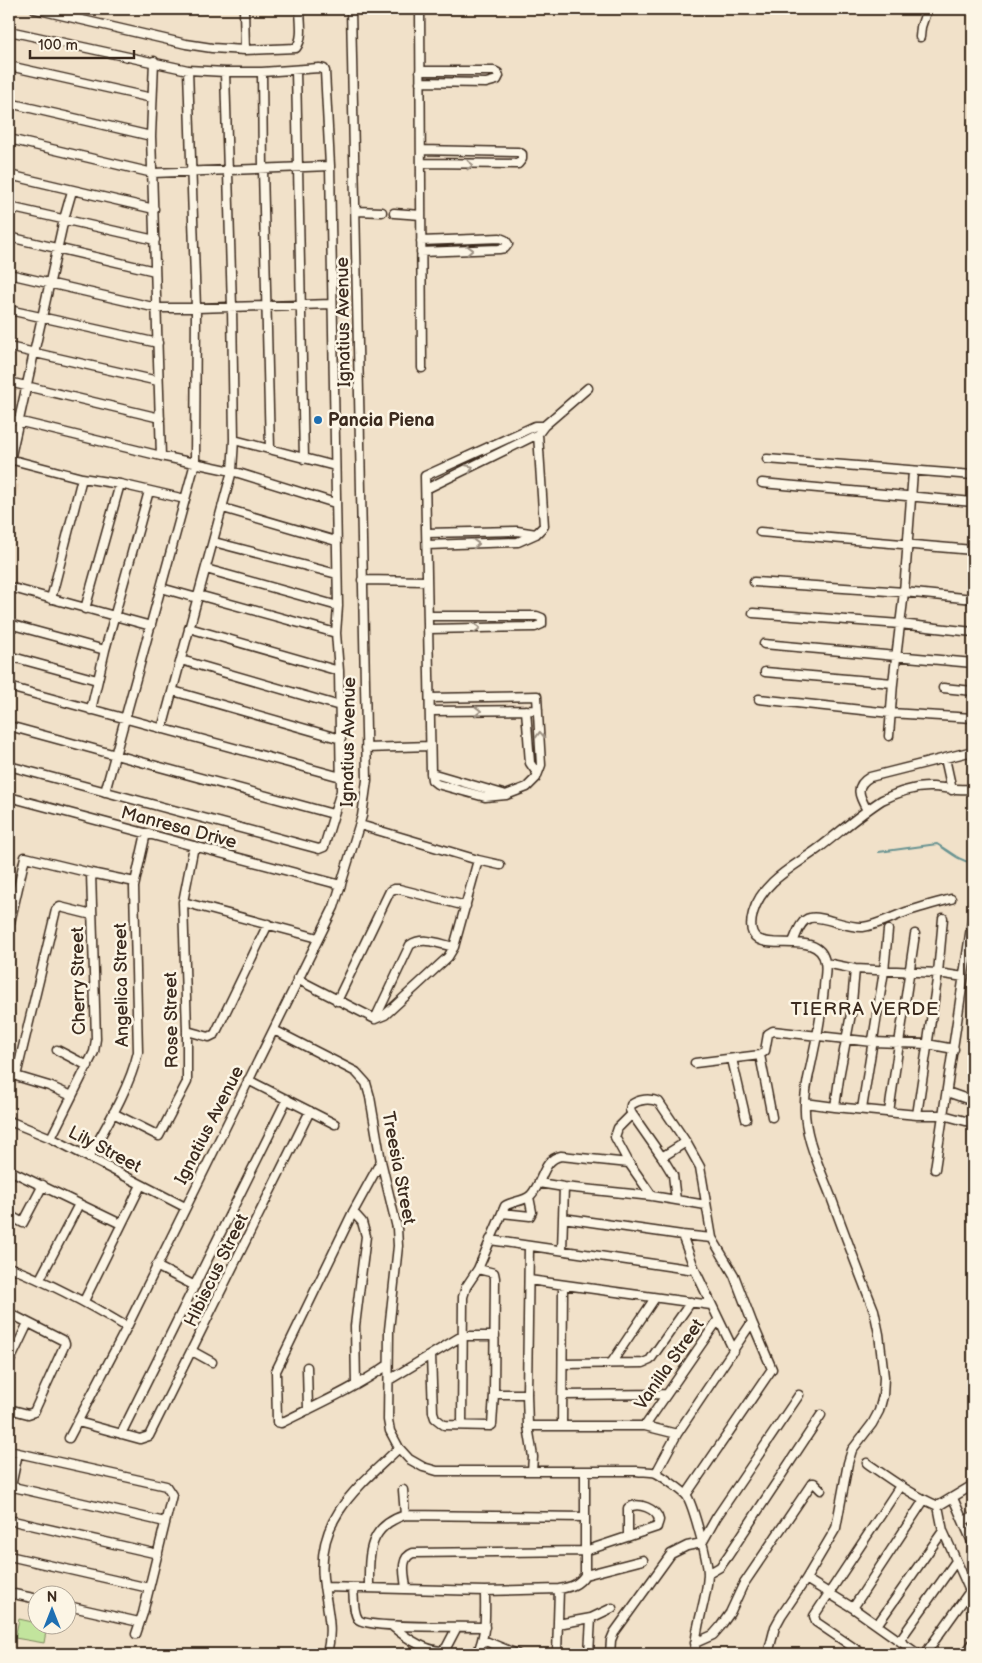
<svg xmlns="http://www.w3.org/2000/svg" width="982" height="1663" font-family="'Balsamiq Sans',sans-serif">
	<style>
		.built { fill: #e9d3b6 }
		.green { fill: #c2e49d; stroke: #7e875e }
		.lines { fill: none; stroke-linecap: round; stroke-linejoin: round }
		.stream { stroke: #6a9492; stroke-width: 2 }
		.minor-casing { stroke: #3b2a1e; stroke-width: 11 }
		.minor { stroke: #fcf5e5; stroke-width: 8 }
		.oneway { stroke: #9c9082 }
		.poi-dot { fill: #1f6fb2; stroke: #fcf5e5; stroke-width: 2 }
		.labels { text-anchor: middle; stroke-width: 5; stroke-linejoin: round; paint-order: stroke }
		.street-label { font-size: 18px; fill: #3b2a1e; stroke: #fcf5e5 }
		.poi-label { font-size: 18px; font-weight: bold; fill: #3b2a1e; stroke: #fcf5e5; text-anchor: start }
		.neighbourhood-label { font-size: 19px; letter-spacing: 1px; fill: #3b2a1e; stroke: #fcf5e5 }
	</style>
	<rect width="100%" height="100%" fill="#f1e1c9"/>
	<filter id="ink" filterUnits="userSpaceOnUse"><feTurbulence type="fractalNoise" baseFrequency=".02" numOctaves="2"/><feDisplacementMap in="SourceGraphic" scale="10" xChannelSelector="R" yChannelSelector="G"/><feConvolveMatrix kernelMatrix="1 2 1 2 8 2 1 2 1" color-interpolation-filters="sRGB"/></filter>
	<g filter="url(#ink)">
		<!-- built -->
		<path class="built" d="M9,483l10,2 -10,34z"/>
		<!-- green -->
		<path class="green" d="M19,1619l18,4 1,3h9l-3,17 -29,-5z"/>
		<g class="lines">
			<!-- stream -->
			<path class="stream" d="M879,852l58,-8c12,7 22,17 36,19"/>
			<!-- minor casing -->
			<g class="minor-casing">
				<path id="minor" d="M35,9l151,35 26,4 33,2 51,-2c8,-10 4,-27 4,-39
					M244,9l1,41
					M420,9l2,359
					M9,31l179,39 37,2h37l57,-4 5,1 1,2 5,95 8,440 -2,27 3,38 2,120 -17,56 -5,2 -310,-83
					M920,37l1,-10 6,-18
					M154,61l-3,75 10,320
					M9,66l143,32
					M296,70l8,389
					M420,71h74l4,2 1,3 -2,4 -11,3 -66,-1
					M262,72l1,97 7,280
					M9,103l142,33
					M9,139l144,34 177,-7
					M421,150l97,2 4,2v5l-4,5 -97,-1
					M9,175l145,34
					M9,207l146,33
					M356,211l26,1
					M394,213l27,2
					M9,237l146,34
					M421,241l79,-3 5,2 3,4 -3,4 -6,1 -78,3
					M9,274l148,34h39l136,-4
					M9,310l149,33
					M9,347l149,34
					M9,382l151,36
					M9,419l152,37 71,15 103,32
					M234,440l101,26
					M9,459l73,19 38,6 65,15
					M767,459l206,16
					M10,460l54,-241 8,-28
					M762,483l211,19
					M426,489l112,-55 6,-8 44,-38
					M223,508l113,33
					M760,532l213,18
					M427,533l90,-2 19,3
					M214,542l123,32
					M427,545l91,-3 18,-8 8,-8 -6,-92
					M206,569l132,37
					M362,580l65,1
					M754,582l150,10 69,7
					M9,587l142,39
					M161,588l36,10
					M198,595l138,38
					M51,599l31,-121
					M85,609l35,-125
					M753,613l147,11 73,8
					M428,616h109l5,2v6l-7,3 -107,2
					M9,624l96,26
					M189,628l150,43
					M764,644l209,19
					M9,656l88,24
					M181,660l159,46
					M765,672l128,11
					M9,687l332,90
					M943,688l30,3
					M173,691l168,48
					M430,698l107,-2 4,69 -5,13 -9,9 -21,8 -21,2 -48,-13 -5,-4 -1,-7 -6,-297 110,-50h9
					M759,699l131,14 83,5
					M91,710l14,-60 44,-159
					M526,710l4,53 7,10
					M430,711l108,-1
					M9,726l324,88
					M162,729l70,-258 2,-31 -2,-133 -7,-235
					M889,736l4,-53 11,-91 9,-120
					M366,748l64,-2
					M945,758l7,32
					M431,773l72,21
					M105,792l90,-329 1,-155 -8,-238
					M9,797l332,88
					M867,810c-8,-14 -13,-24 3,-33l103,-26
					M360,825l118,35 22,5
					M183,902l135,36
					M9,927l16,-70 66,16 44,9
					M793,942c4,-8 7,-22 17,-24 12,-3 36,10 53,9 15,-2 29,-10 43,-15 15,-5 30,-9 45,-13
					M826,963l29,6 83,4 26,4
					M297,979l78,40
					M337,1001l53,-110 4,-2h5l67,17
					M375,1019l10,-4 63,-58 6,-10 24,-87
					M375,1019l35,-74c13,-9 30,-1 44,2
					M274,1030l82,42 10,11 4,14 11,64 16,67 1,18 -9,84 -1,90 2,11 9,17 10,11 14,8 14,4h200c5,1 13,0 19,2 6,3 27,18 31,23 7,12 21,65 21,78 -1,28 -14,53 -13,80
					M187,1031l22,6 6,-3 53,-110
					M57,1050l31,16
					M760,1055l12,62
					M732,1059l14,60
					M695,1063l65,-8 5,-4 3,-17 5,-3 100,11 54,2 27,5
					M9,1074l40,12 23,10
					M16,1076l40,-166 4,-3 32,8
					M248,1080l87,44
					M947,1092l26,9
					M805,1103l30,4 82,8h26l30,8
					M835,1107l5,-35 11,-58 4,-45
					M862,1109l22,-138 4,-41
					M889,1112l26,-178
					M113,1113l46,23 28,-54v-51l-4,-129 11,-56
					M632,1114l30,43 11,18 3,25
					M917,1115l21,-142 5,-55
					M9,1121l42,17 134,69
					M51,1138l43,-86 2,-13 -5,-166
					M89,1157c18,-32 41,-70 49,-105l-4,-165 12,-54
					M662,1157l24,-15
					M381,1161l-28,51 -77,159 1,51 4,1c36,-18 74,-35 107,-58
					M935,1169l38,-255
					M9,1170l112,54
					M539,1183l25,4 88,9 54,9
					M652,1196l-23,-33 -14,-26 3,-9 14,-14 -2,-4 1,-5c8,-6 19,-7 28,-3l27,40 14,25 12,71 22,37 18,47
					M353,1212l9,10 4,14 -11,90 1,59
					M502,1213l28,3 2,-4 -3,-15
					M9,1215l14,8 20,-38
					M563,1218l119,17 30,3
					M682,1235l13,35 39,81
					M490,1240l205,30
					M529,1246l-2,148 1,32 5,31 -1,14
					M562,1250l2,-63
					M156,1266l39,20
					M9,1267c41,16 80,37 118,60
					M478,1269l27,-63c7,-5 19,-4 26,-11 12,-13 12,-36 30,-39l68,7
					M40,1279l39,-75
					M529,1280l182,25
					M84,1301l57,-116
					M9,1313l55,28 1,3 -31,68 -6,2 -19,-5
					M192,1351l20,11
					M431,1355l2,57 2,6 9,7 46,1 2,-1 2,-31 1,-116 -1,-5 -16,-4 -12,18 -3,10 -1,128
					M612,1362l43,-64
					M9,1363l19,-40
					M563,1364l80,-1 7,-3 41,-58
					M307,1367l1,43
					M389,1380l73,-44h33
					M494,1394h33
					M563,1395l102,-1
					M78,1422l62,17 9,-3 161,-325
					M528,1426h117l32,8
					M562,1426l1,-141
					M645,1426l73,-106
					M121,1434l166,-335
					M69,1438l58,-111 207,-420 28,-91 5,-36c-7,-257 -9,-514 -16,-771
					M9,1451l157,35 6,9 -29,118 -7,21
					M867,1463c23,16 45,32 71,43
					M656,1473l21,-39 75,-112 20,47 -86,126
					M9,1486l156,36
					M403,1490l2,25
					M9,1496l9,-43
					M953,1498l20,46
					M938,1506l35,-21
					M9,1520l149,34
					M964,1521l9,-5
					M9,1556l140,32
					M708,1574l12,-7 8,-11 93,-141
					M585,1575l58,-15
					M806,1579l47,29 65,46
					M324,1587l161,4 74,-2c12,-2 19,-4 26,-14v-104
					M353,1588c1,9 0,24 5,31 7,10 109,7 127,8
					M369,1588c0,-33 -2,-61 36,-73l180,2
					M406,1588c-1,-12 -7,-30 7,-35l172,-2 72,-24c0,-2 2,-5 2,-7 -2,-11 -21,-19 -31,-12v28
					M9,1593l29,6
					M68,1606l71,16
					M853,1608l71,-108
					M558,1624l33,-6 21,-10
					M877,1625l66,-94
					M392,1626c13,11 31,24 49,25l5,-3 11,-21
					M483,1640l34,14
					M900,1640l56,-79
					M695,1643l18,-8 7,-8 10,-14 13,-28 69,-102h2l7,7
					M327,1654c7,-28 -1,-48 -4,-76 -6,-61 36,-92 76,-130
					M477,1654c10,-22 8,-39 8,-63
					M557,1654l2,-65
					M589,1654l2,-36
					M610,1654l1,-14 3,-7 57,-79 16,-8 15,-3 14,-25 83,-123
					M768,1654l7,-27 6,-11 25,-37 30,-51 12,-65 4,-13 20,-26 7,-13 4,-15 1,-19 -5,-43 -5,-24c-15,-37 -29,-75 -43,-113 -11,-29 -28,-62 -26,-94 0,-16 5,-32 8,-48 5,-22 9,-45 11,-67 0,-8 3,-18 1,-26 -7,-41 -87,6 -72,-49 9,-32 42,-47 66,-65 21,-16 41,-34 63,-48 16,-8 33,-14 51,-13 14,1 26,3 40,2
					M863,1654l-47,-32 -2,-6 86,-130
					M925,1654l45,-63 -27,-60 -5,-25
					M965,1654l8,-11"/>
			</g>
			<!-- minor -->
			<use href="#minor" class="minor"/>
		</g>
		<!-- one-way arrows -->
		<defs><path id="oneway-chevron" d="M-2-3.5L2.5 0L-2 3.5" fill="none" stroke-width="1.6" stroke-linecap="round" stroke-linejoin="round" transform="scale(1.25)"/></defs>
		<g class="oneway">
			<use href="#oneway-chevron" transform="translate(470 165) rotate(1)"/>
			<use href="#oneway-chevron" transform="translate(470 250) rotate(-2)"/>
			<use href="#oneway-chevron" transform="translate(470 468) rotate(-26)"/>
			<use href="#oneway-chevron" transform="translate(476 544) rotate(-2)"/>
			<use href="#oneway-chevron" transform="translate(477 628) rotate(-1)"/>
			<use href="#oneway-chevron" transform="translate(478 711) rotate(-1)"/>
			<use href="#oneway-chevron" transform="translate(540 735) rotate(-93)"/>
		</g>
	</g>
	<!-- markers -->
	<circle class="poi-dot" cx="318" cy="420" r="5"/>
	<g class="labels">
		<!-- street labels -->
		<g class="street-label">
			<text transform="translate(343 322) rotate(-91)" y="6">Ignatius Avenue</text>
			<text transform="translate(348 742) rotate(-89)" y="6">Ignatius Avenue</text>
			<text transform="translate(179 827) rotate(15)" y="6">Manresa Drive</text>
			<text transform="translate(78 981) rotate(-91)" y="6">Cherry Street</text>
			<text transform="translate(121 985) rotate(-91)" y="6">Angelica Street</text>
			<text transform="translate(171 1020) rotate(-91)" y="6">Rose Street</text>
			<text transform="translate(209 1125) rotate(-63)" y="6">Ignatius Avenue</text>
			<text transform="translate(105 1149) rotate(28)" y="6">Lily Street</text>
			<text transform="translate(399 1168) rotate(79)" y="6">Treesia Street</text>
			<text transform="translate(216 1270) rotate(-64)" y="6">Hibiscus Street</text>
			<text transform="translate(669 1364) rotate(-55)" y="6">Vanilla Street</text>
		</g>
		<!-- poi labels -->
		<g class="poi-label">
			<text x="328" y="426">Pancia Piena</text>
		</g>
		<!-- neighbourhood labels -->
		<g class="neighbourhood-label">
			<text x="865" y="1015">TIERRA VERDE</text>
		</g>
	</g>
	<!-- margin -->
	<rect width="982" height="1663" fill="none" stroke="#fcf5e5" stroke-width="30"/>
	<rect x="15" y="15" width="952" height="1633" fill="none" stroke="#3b2a1e" stroke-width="2" filter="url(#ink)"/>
	<!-- north arrow -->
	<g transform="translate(52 1610)"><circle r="24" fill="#fcf5e5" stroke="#afa495"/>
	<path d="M0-4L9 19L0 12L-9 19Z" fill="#1f6fb2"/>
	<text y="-8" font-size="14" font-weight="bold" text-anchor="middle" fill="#3b2a1e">N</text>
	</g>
	<!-- scale -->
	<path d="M30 50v8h104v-8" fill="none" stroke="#3b2a1e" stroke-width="2.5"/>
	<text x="38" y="50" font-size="15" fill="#3b2a1e" stroke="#fcf5e5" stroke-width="4" paint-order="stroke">100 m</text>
</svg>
